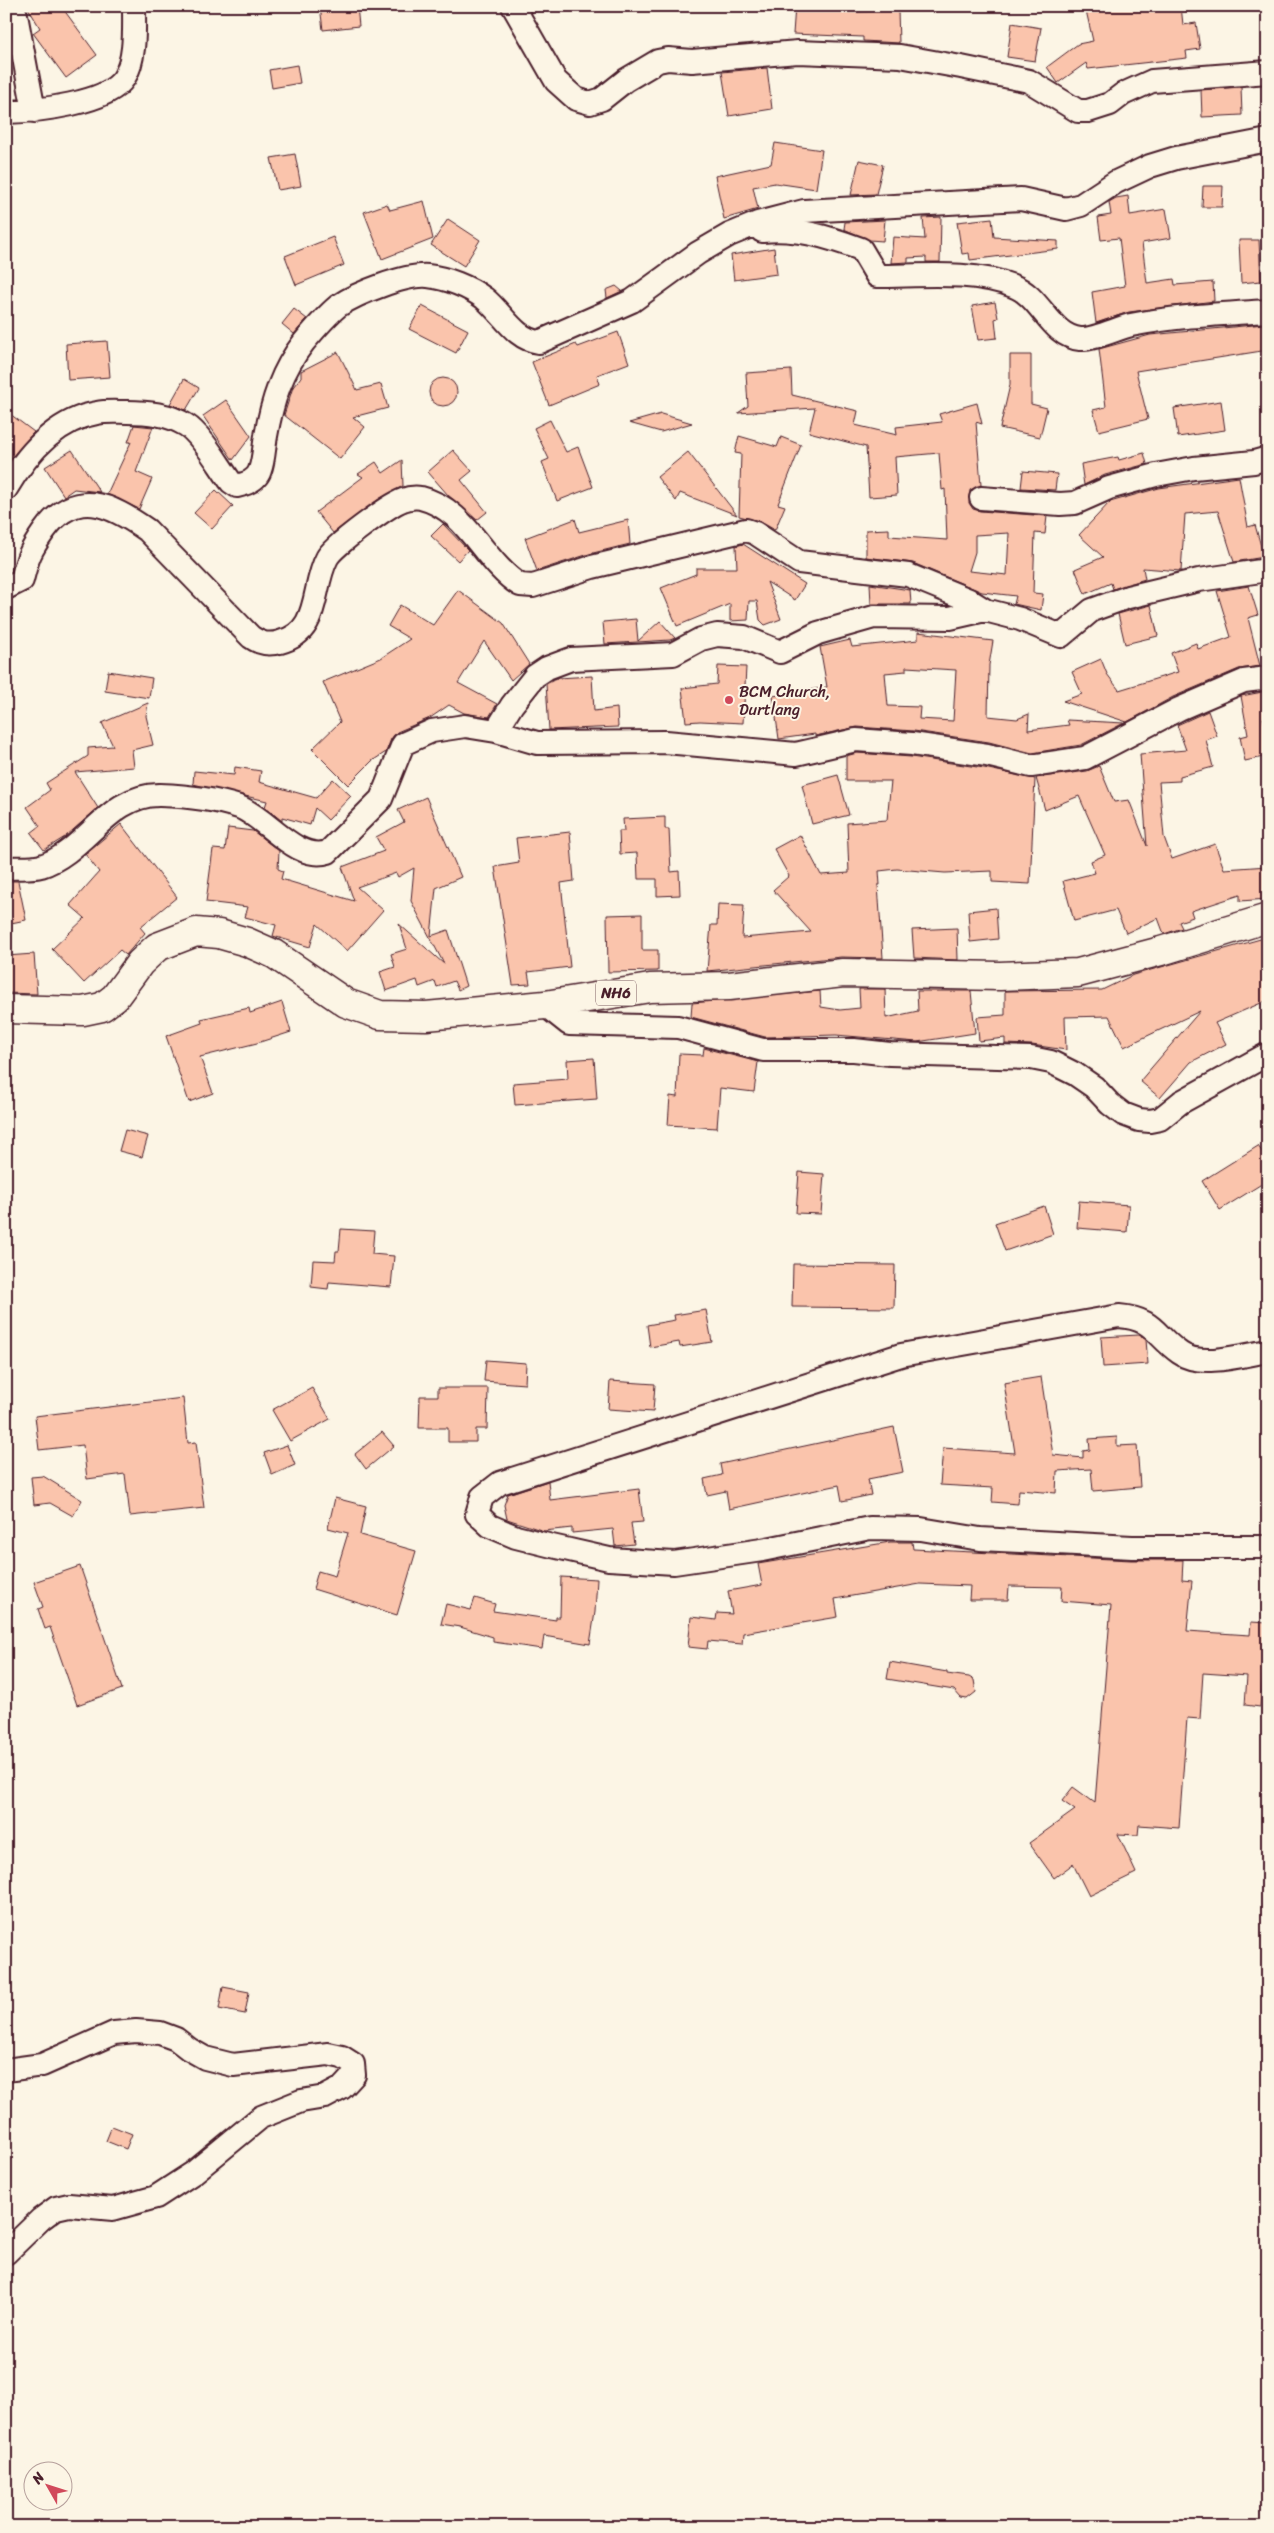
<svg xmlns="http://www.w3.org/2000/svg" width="1274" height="2533" font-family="Sriracha,sans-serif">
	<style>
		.building { fill: #fac4ac; stroke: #4a1f2b; fill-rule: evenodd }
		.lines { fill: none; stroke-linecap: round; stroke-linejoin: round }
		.street-casing { stroke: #4a1f2b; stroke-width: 26 }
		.highway-casing { stroke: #4a1f2b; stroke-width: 31 }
		.street { stroke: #fcf5e5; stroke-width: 22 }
		.highway { stroke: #fcf5e5; stroke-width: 28 }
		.poi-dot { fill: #d1495b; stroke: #fcf5e5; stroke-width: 2 }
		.labels { text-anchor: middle; stroke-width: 4; stroke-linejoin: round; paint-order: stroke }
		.shield { fill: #fcf5e5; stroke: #7f5f63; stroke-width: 1 }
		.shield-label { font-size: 15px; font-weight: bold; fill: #4a1f2b }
		.poi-label { font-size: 16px; fill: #4a1f2b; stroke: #fcf5e5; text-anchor: start }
	</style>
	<rect width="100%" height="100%" fill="#fcf5e5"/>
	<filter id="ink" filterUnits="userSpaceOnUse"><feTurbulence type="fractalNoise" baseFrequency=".02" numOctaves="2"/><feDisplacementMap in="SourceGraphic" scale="10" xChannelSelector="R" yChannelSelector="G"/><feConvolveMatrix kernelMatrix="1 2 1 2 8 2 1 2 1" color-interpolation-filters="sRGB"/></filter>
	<g filter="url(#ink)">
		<!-- building -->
		<path class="building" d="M27,6h34l36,49 -31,23 -33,-45 7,-5z
			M320,6h37l2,20 -36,4z
			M795,6h52l-1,6 52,-1 1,32 -36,-2v-4l-70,-3z
			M1085,6h96l2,19 13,-2 4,26 -14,2 1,7 -99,11 -2,-6 -28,20 -11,-16 31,-23 15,-3z
			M1012,23l29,5 -6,33 -28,-4z
			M297,65l3,18 -28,5 -3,-18z
			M767,68l5,41 -43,7 -7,-44z
			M1241,87l1,28 -40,2 -1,-27z
			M775,143l47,7 -6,39 -41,-6 -22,4 5,22 -34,10 -9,-43 56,-12z
			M295,154l6,32 -23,4 -7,-32z
			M859,160l24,5 -7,29 -25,1z
			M1203,186h20l-1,21h-20z
			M1128,196l2,19 36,-6 5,29 -29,5 5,40 27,-4 1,6 38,-3 1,19 -85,11 -33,11 -4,-31 33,-6 -6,-48 -18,2 -3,-23 13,-2 -2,-13 7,-4z
			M424,201l9,38 -51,20 -18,-47 23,-8 3,6z
			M941,217l-1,45h-14v-5l-18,1v4l-17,1 2,-26 32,2 -2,-21z
			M992,218l2,19 64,4v8l-88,11 -1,-7 -7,1 -5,-32z
			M448,219l32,21 -16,26 -33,-21z
			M885,220l-2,21 -14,-1 -25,-11 1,-7z
			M333,237l11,28 -48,20 -11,-29z
			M1239,240h20l2,41 -20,2z
			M774,248l3,26 -43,6 -3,-25z
			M616,286l6,5 -15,7 -1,-8z
			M995,302l3,16 -3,1 2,19 -19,2 -6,-34z
			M422,306l46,24 -12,23 -47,-24z
			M294,309l13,10 -13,15 -12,-10z
			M1264,324l4,26 -132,21 12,48 -49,12 -6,-21 13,-3 -7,-58 51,-14z
			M618,332l11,31 -32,12 3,9 -51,21 -17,-43 44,-18 2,3z
			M107,341l3,36 -42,3 -2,-36z
			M338,352l19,38 24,-6 7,24 -35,9 12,10 -25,32 -56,-44 9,-28 8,-10v-6z
			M1010,355h21v49l16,4 -7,29 -40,-9 10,-43z
			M791,370l1,25 66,16 -3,14 42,10 -1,-8 46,-5 -3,-8 38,-11 5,21 -6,-2 5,63 -11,5 -1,13 4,6 7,2 67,5 -2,18 -10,-1 -2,60 10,1 -2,16 -27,-6 2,-8 -34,-4 -69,-29 -47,-6v-27l23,-1v7l58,4 -2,-51 -3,1 -3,-37 -44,4 2,38 -28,2 -3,-50 -57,-15 6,-24 -77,5 10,-7 -2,-33zM1009,533l-2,42 -38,-4 6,-19v-17z
			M429 392a14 14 0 1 1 28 0a14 14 0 1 1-28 0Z
			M184,379l15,9 -13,22 -16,-6z
			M226,400l25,36 -18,24 -30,-44z
			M1221,401l4,29 -47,7 -4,-29z
			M6,411l28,21 -28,32z
			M661,414l31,9 -31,9 -32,-9z
			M550,420l16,32 12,-5 15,40 -36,14 -15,-39 7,-3 -15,-31z
			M134,425l19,2 -17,45 16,7 -13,30 -32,-15 24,-52h-3z
			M739,436l38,11 4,-10 20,8 -23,59 7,2 -10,24 -16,-9 -20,-5 2,-62 -6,-1z
			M72,450l28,42 -26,-3 -10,7 -19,-29z
			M453,450l19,21 -11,9 26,32 -10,8 -29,-25 -20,-23z
			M688,452l49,63 -57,-22 -4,8 -19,-24z
			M1144,453l3,11 -42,11 -21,10 -3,-21 37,-7 1,3z
			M402,460l1,26 -24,13 -46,34 -17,-21 47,-35 -5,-3 18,-12 7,11z
			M1023,471l34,3 -2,16 -34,-2z
			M1239,477l9,50 7,-2 9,32 -30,5 -16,-51 -33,3 -4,57 -38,-3 2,11 -32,10 -2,-6 -26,11 -10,-25 28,-12 -24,-22 31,-33 49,-14z
			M216,490l17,16 -21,23 -18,-16z
			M575,519l4,13 49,-12 2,24 -41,10 -52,17 -12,-33z
			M443,524l25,26 -10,11 -27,-25z
			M743,544l62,40 -10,16 -28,-18 14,37 -16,6 -5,-5 -3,-19h-8l-1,19 -18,1v-17l-53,22 -16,-38 35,-14v-6h41l-1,-22z
			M870,584l40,6 1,14h-40z
			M1249,586l9,29 -10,3 12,48 -21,3 -66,28 -46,25 -64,-21 19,-7 -10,-22 29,-13 6,15 12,16 59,-18 -7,-19 25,-10 2,6 33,-12 -14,-46z
			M458,590l45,33 26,41 -18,16 -27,-39 -26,42 39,21 -8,13 -25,-4 -15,-8 -19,13 -33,14 -6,7 -5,13 -14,9 -24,24 -36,-36 28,-27 -17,-40 58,-24 29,-19 -22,-13 12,-21 33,20z
			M1151,605l7,31 -33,8 -7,-30z
			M636,619l2,22 22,-20 15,17 -5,2 -65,4 -2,-22z
			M918,632l75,9 -4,24 -1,51 29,3 12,-5 -1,16 41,-5 -2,-5 57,3 -43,22 -49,8 -43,-11 -75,-11 -57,-4 -42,9v-2l-36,5 -6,-43 54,-9 -7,-40 30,-7 2,7 66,-7zM906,667l50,3 -3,51 -34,-2 1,-12 -32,-1 -3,-33 21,-2z
			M718,666l28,1 -3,56 -43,-2 -14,1 -4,-34 35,-4z
			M108,671l44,7 -3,20 -44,-7z
			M592,676l2,35 23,-3 1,19 -69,3 -3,-46 12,-6z
			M1268,691v26l-5,1 5,21v17l-23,5 -5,-24 8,-2 -7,-39z
			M148,703l-2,13 7,29 -21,5 2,17 -59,5 23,36 -33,29 -21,13 -13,-17 9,-7 -13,-19 23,-17 -4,-7 42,-27v-8l25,-2 -11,-23z
			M1208,711l9,25 -11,4 7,27 -33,9v5l-21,1 5,55 8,22 43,-15 9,25 44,-3v33l-28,2v-6l-49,16 2,6 -14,5 3,6 -18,6 -6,-16 -32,15 -10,-23 -42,11 -11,-40 32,-8 -4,-12 14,-6 -26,-59 -34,14 -9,-32 51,-7 12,-5 15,36 15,-2 18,46 -7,-92 46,-4 -9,-25z
			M857,753l54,4 73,11 51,11 -5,105 -38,-2v-11l-47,2 -48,-4 -18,2 1,14h-2l5,73 -42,-1 -134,14 4,-46h6l1,-21 26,1 -2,33 69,-6 -38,-42 16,-14 -15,-27 26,-14 21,40 28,-2 -2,-50 40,-3 4,-39h-45v-25z
			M235,767l26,4 -2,11 57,16 17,-19 18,17 -23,24 -13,-12 -5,17 -28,-8v4l-17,-14 2,-6 -74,-17 1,-13 40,4z
			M838,775l11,40 -37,9 -10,-39z
			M426,797l35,80 -25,11 -5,48 17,-6 18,56 -8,4 -4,-9 -17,6 -2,-6 -16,6 -2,-7 -31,11 -6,-19 15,-5 -4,-13 16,-5 -8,-25 45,40 -33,-63 3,-33 -16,9 -2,-4 -39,14 26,23 -36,41 -30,-27 -7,23 -37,-11 3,-11 -31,-8 3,-10 -42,-5 7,-53 12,1 3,-22 25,3 26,20 -1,18 5,2 -2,8 73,22 -12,-34 42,-16 -8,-14 28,-15 -6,-12z
			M665,817v12h4l2,43 8,-1 1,24 -23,1v-17h-19l-1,-26 -17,1 -1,-23h5l-1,-12z
			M121,824l56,73 -37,30 5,6 -19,22 -6,-5 -36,33 -32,-34 33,-31 -15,-13 29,-33 -14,-18z
			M570,832l4,49 -13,2 9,84 -42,5 2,12 -17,1 -18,-118 24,-4 -3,-25z
			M6,881h12l8,39 -20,4z
			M996,908l2,31 -28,3 -2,-31z
			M642,914v36h16v21l-50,1 -1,-57z
			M957,928l1,32 -44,-2 -2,-28z
			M1264,938l4,19v43l-53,23 11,21 -35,18 -31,36 -20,-17 60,-70 -76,36 -15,-31 -44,1 1,33 -34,-5 -27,-1v-6l-26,3 -2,-24 28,-2v-24l97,-1 31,-15z
			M34,954l3,40 -31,-1v-37z
			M859,989h26l1,29 32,-7 -1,-20h54l4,42 -58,9 -81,-7 -71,2 -74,-20 1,-14 128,-12 1,16 19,3 20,-2z
			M282,1002l9,30 -34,11 -57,14 13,36 -24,9 -23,-66 36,-13 -1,-4 48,-11 1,5z
			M704,1048l54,14 -4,30 -34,-4 -3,40 -49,-3 2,-29 7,1 2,-43 24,1z
			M594,1058l3,41 -82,6 -2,-22 55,-4 -1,-19z
			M125,1130l23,6 -6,21 -23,-6z
			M1258,1146l10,14v20l-48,30 -18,-29z
			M799,1172l25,2 -3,40 -25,-1z
			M1079,1201l50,4 -2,27 -50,-4z
			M1044,1206l9,28 -48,17 -10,-28z
			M341,1229l33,2 -2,23 22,2 -3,31 -62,-5 -1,7 -17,-2 2,-27 22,1 1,-10h3z
			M793,1264l102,1 -1,43 -102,-1z
			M706,1310l6,32 -32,5 -1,-5 -29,5 -3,-22 28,-5 -1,-5z
			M1139,1335l7,5 2,24 -45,3 -2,-30z
			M486,1360l40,3 -1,21 -41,-3z
			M1041,1377l12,78 30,3v-7l7,-1 -1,-11 28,-2v9l20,-1 3,42 -47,4 -2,-22 -34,2 -1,22 -37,-3 -1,14 -26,-2 1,-14 -53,-3 3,-37 72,5 -11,-70z
			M610,1381l45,3 -2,28 -45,-3z
			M312,1388l18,31 -40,22 -18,-31z
			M438,1388h50l-1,41h-11v13h-28v-14h-29l1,-32h18z
			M183,1398l5,45 8,-1 8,66 -74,8 -5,-42 -38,5 -4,-34 -44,5 -4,-34z
			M894,1427l9,45 -35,7 3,16 -29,6 -3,-16 -110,24 -3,-18 -19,4 -3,-16 18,-4 -2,-11z
			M382,1432l12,14 -28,23 -11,-15z
			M287,1445l8,20 -23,10 -8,-22z
			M43,1476l39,24 -9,16 -23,-13 -16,2 -3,-28z
			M548,1481l2,19 89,-11 4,33 -12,1 3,21 -19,2 -2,-17 -41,4v-5l-28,3 -37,-12 -3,-14 4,-11z
			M335,1498l31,8 -6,29 56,16 -19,64 -84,-26 5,-18 17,5 13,-43 -20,-5z
			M890,1542h22l1,7 218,11h52l-1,20 10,1 -5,50 63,4 1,-13 17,1v53l-5,-1 -3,32 -15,-2 2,-29 -44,-3 -3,46 -13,-1 -8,110 -40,-3 -1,10 -20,-1 18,39 -47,23 -16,-32 -19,14 -25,-35 46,-33 -13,-9 11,-14 22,16 16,-198 -50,-4 1,-14 -53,-1 -1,14h-39l1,-14 -50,-2 -85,15 3,18 -95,16 -1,11 -34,-3 -1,8 -19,-2 3,-30 25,3 1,-7 15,1 -4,-23 34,-6 -4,-21z
			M80,1566l42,123 -45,16 -27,-78 -5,2 -7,-20 5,-2 -9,-25z
			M561,1577l36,2 -2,33 -5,32 -46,-8 -2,13 -49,-7v-5l-33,-10 -19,-3 5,-20 25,6 4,-12 20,6 -2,7 63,9v-3h4z
			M890,1662l57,10v2l22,3 5,3 2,12 -9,7 -6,-1 -7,-8 -67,-11z
			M223,1987l26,5 -4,22 -26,-5z
			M112,2126l20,8 -6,15 -20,-8z"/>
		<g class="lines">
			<!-- street casing -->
			<g class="street-casing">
				<path id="street" d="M12,6l4,9 18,96
					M513,6l43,75 20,18 14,4 12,-4 24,-19 32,-19 10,-2 24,2 106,-9 102,4 61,11 68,14 49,30h10l22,-7 13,-10 29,-13 116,-9
					M6,112c29,-1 102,-8 118,-34 12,-19 10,-50 10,-72
					M762,231c35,-4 66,6 99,18l16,27c44,0 95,-6 136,10 28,10 37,50 67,53 13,1 38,-11 51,-14 45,-9 92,-11 137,-14
					M6,489c20,-34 49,-69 91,-76 10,-2 20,-1 30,-1 21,0 41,2 59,13 16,10 33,41 45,57l6,4c9,-2 20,-6 23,-16 4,-11 4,-24 6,-34 6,-35 16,-66 38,-94 10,-12 22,-26 34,-36 19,-13 68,-32 90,-30 19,2 41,11 56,22 19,15 30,41 55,44l93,-41 66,-48 31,-18 29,-12 46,-12 217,-12 45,10 15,-4 35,-23 34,-16 26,-8 92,-18
					M981,498l79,6 15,-1 34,-15 47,-13 38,-7 60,-6 14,-4
					M6,588l16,-8c6,-24 8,-29 22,-49 31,-44 66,-27 103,-1l104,107c10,7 18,8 29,5 41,-10 31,-54 47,-84 6,-12 62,-53 76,-58 5,-2 12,-3 18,-2 46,11 62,64 99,87l13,1 59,-19 154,-37 9,3 44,29 109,13 61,25 16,10 35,9 41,17 31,-26 36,-13 71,-17 69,-10
					M496,731l16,-26 23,-29 12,-8 24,-9 102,-5 28,-15 16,-4 27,2 36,15 38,-19 56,-16 76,1 35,-8
					M6,868c11,-1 24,1 35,-2 45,-14 67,-72 119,-71 26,1 54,4 79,12 28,11 57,55 89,45l53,-53 22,-55 29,-13 33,-5 31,5 41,12 129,-1 130,12 60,-14 56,4 75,11 44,11 54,-8 94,-49 65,-28 24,-3
					M545,1005l24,19 109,3 85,23h91l36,4 141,4 20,4 24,12 19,13 16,17 13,10 16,6 11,1 10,-2 21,-17 87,-48
					M1268,1351c-24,4 -68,17 -88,2 -26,-18 -25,-34 -61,-37l-218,39 -401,128 -18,14 -5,17 13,12 26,11 36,9 57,13 65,4 88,-13 108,-22 51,1 59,10 152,8h136
					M6,2070l36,-5 72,-32 22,-2 24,2 16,6 13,10 16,9 28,7 95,-11 14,3 11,7 1,11 -12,13 -17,9 -24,4 -40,16 -68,56 -37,24 -43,12 -44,-4 -13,3 -15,11 -35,34"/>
			</g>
			<!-- highway casing -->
			<g class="highway-casing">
				<path id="highway" d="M6,1009l77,2 19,-4 13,-10 25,-34 17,-16 39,-15 23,2 28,8 27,12 72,49 34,12 46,1 119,-11 105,-17 79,-2 114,-13 157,3 78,-3 83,-22 107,-33"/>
			</g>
			<!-- street -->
			<use href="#street" class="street"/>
			<!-- highway -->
			<use href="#highway" class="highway"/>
		</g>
	</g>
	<!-- markers -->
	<circle class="poi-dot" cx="729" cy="700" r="5"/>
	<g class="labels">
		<!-- shield labels -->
		<rect class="shield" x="596" y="980.5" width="40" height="25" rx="4"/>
		<g class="shield-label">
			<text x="616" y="998">NH6</text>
		</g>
		<!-- poi labels -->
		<g class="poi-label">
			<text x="739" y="697">BCM Church,<tspan x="739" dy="18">Durtlang</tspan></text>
		</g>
	</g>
	<!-- margin -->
	<rect width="1274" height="2533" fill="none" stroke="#fcf5e5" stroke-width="25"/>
	<rect x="12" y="12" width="1249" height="2508" fill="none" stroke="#4a1f2b" stroke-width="2" filter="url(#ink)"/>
	<!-- north arrow -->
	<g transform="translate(48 2486) rotate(309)"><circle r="24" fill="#fcf5e5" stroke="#b59f9b"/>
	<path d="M0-4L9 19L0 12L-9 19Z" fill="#d1495b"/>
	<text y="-8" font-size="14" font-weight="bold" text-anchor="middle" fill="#4a1f2b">N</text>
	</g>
</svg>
